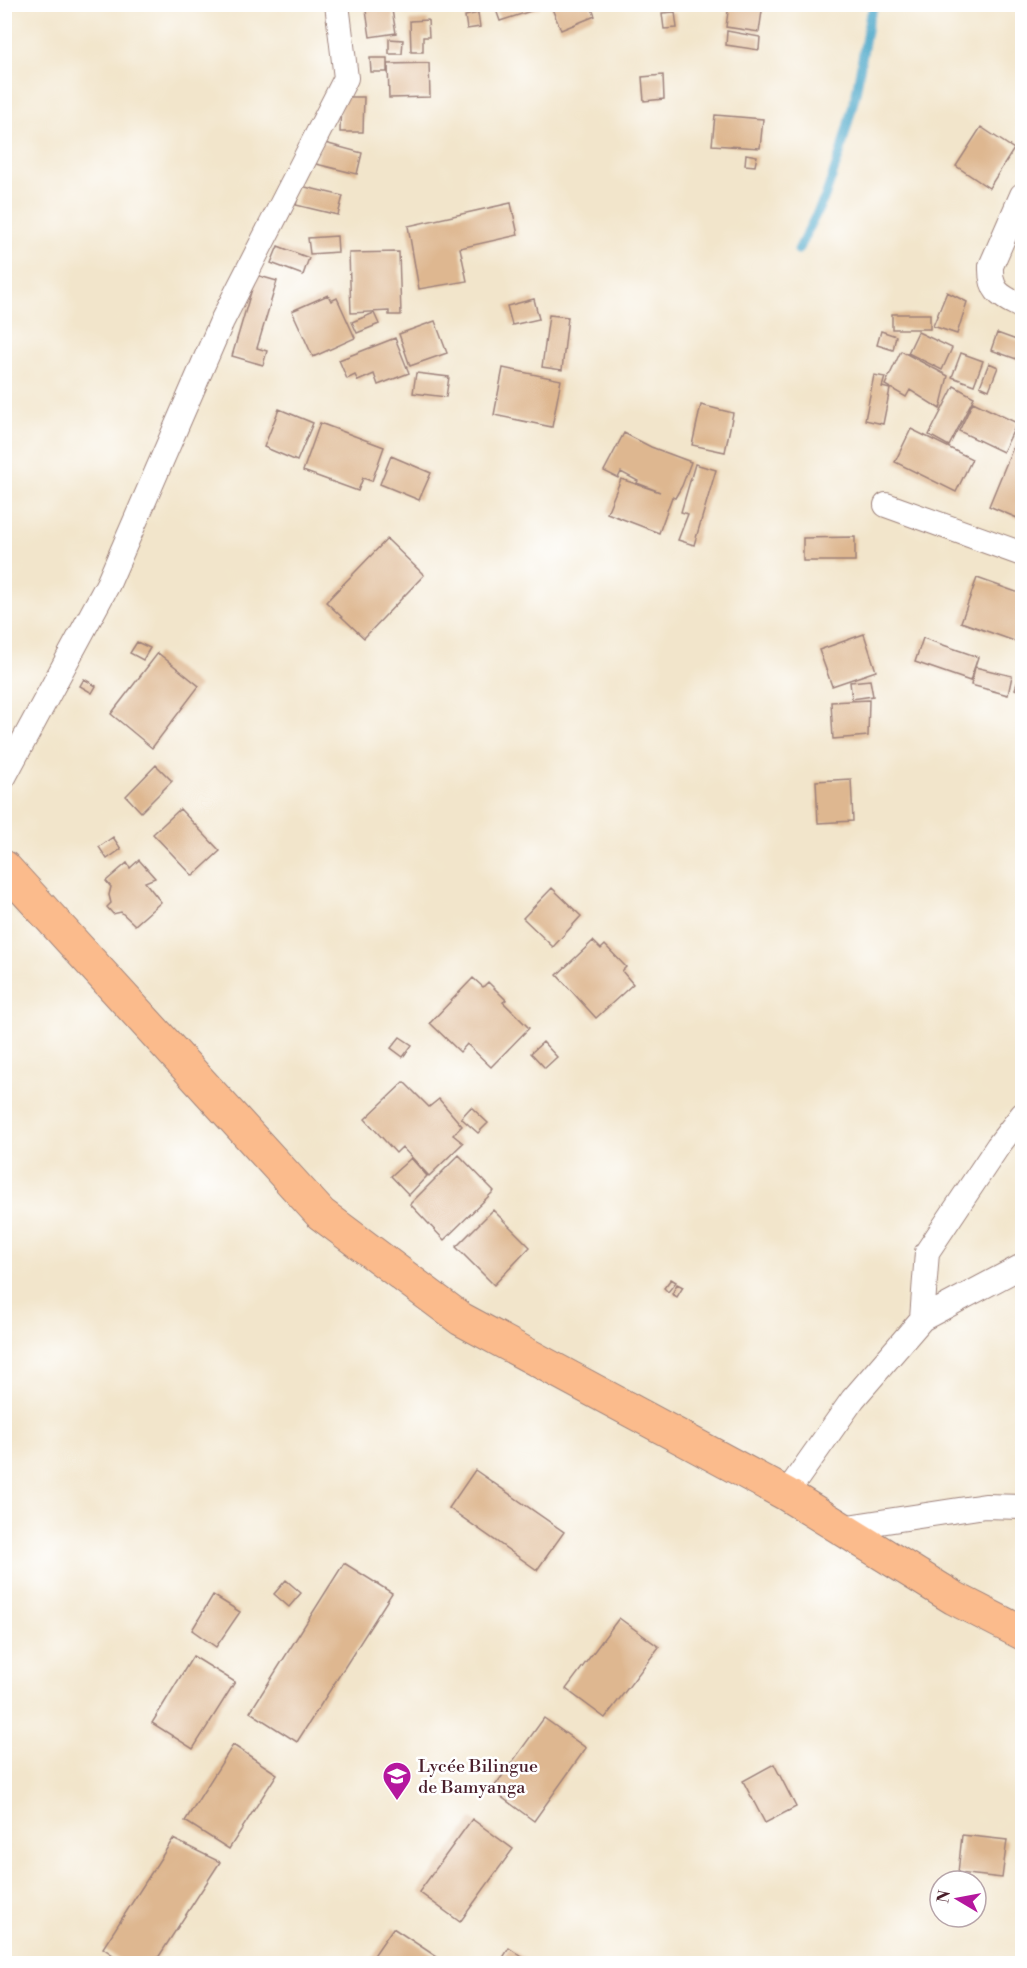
<svg xmlns="http://www.w3.org/2000/svg" width="1027" height="1968" font-family="'Libre Bodoni',serif">
	<style>
		.lines { fill: none; stroke-linecap: round; stroke-linejoin: round }
		.stream { stroke: #48a6c7; stroke-width: 9 }
		.building { fill: #deb790 }
		.street-casing { stroke: #9e827b; stroke-width: 26 }
		.primary-casing { stroke: #9e827b; stroke-width: 35 }
		.street { stroke: #fff; stroke-width: 24 }
		.primary { stroke: #fbbb8c; stroke-width: 33 }
		.labels { text-anchor: middle; stroke-width: 5; stroke-linejoin: round; paint-order: stroke }
		.poi-label { font-size: 18px; fill: #4a1f2b; stroke: #fff; text-anchor: start }
	</style>
	<rect width="100%" height="100%" fill="#fff"/>
	<filter id="ink" filterUnits="userSpaceOnUse"><feTurbulence type="fractalNoise" baseFrequency=".0167" numOctaves="2"/><feDisplacementMap in="SourceGraphic" scale="12" xChannelSelector="R" yChannelSelector="G"/><feConvolveMatrix kernelMatrix="1 2 1 2 8 2 1 2 1" color-interpolation-filters="sRGB"/></filter>
	<filter id="wash" filterUnits="userSpaceOnUse"><feTurbulence type="fractalNoise" baseFrequency=".008" numOctaves="4" result="noise"/><feDisplacementMap in="SourceGraphic" scale="24" xChannelSelector="R" yChannelSelector="G"/><feGaussianBlur stdDeviation="1.35" result="paint"/><feColorMatrix in="noise" values="0 0 0 0 0 0 0 0 0 0 0 0 0 0 0 0 0 1.4 0 .05"/><feComposite in="paint" operator="in"/></filter>
	<g filter="url(#wash)">
		<rect width="100%" height="100%" fill="#f2e5cb"/>
		<g class="lines">
			<!-- stream -->
			<path class="stream" d="M798,250l27,-53 15,-43 16,-61 13,-74 6,-15"/>
		</g>
		<g id="blocks">
			<!-- building -->
			<path class="building" d="M365,4h26l5,29 -26,4z
				M494,4h45l1,4 -40,13z
				M550,4h40l5,12 -34,14z
				M729,4h34l-4,28 -33,-5z
				M675,12l2,16 -13,1 -2,-16z
				M478,13l2,14 -13,2 -2,-13z
				M428,20l1,17h-6v15h-12l-1,-31z
				M727,31l33,6 -1,13 -33,-5z
				M389,39l14,1 -1,14h-13z
				M370,58h17v14h-16z
				M429,63l1,34 -41,1 -1,-34z
				M663,75l1,24 -20,2 -2,-24z
				M341,97h23l-1,35h-23z
				M715,115l48,4 -3,29 -48,-3z
				M981,127l33,22 -25,39 -33,-22z
				M321,142l41,11 -5,21 -41,-10z
				M746,154l11,2 -2,10 -10,-1z
				M301,186l42,10 -5,19 -42,-10z
				M511,203l7,32 -58,13 7,33 -48,8 -11,-63z
				M337,236l1,16 -28,2 -2,-16z
				M278,246l31,12 -6,17 -32,-12z
				M399,252l2,63h-12v-4l-38,2 -2,-60z
				M256,275l21,6 -20,67 10,3 -4,14 -31,-9z
				M947,292l20,10 -10,32 -24,-8z
				M328,295l3,6 6,-3 18,40 -42,19 -21,-46z
				M534,299l5,20 -27,6 -5,-19z
				M374,313l5,11 -22,9 -5,-11z
				M892,314h38v15h-38z
				M549,315l19,2 -6,53 -20,-3z
				M435,321l12,32 -37,13 -11,-32z
				M881,331l15,5 -3,14 -16,-5z
				M918,332l34,16 -10,22 -34,-17z
				M997,333l25,9v19l-31,-11z
				M395,338l14,35 -31,12 -4,-11 -16,7 -3,-6 -8,4 -8,-19z
				M901,351l47,25 -8,33 -30,-19 -4,7 -21,-12z
				M961,353l22,8 -9,24 -22,-8z
				M989,363l9,4 -9,23 -9,-4z
				M503,368l58,12 -9,47 -58,-12z
				M416,373l33,4 -3,20 -33,-4z
				M874,375l11,2 -3,10 8,2 -7,35 -18,-4z
				M954,386l20,11 -25,49 -20,-11z
				M973,402l44,21 -14,29 -44,-21z
				M701,405l32,8 -8,39 -33,-7z
				M279,409l34,14 -16,38 -33,-14z
				M320,423l64,24 -12,34 -9,-3 -5,13 -55,-20z
				M1021,428l1,1v91l-33,-14z
				M911,429l61,30 -16,33 -61,-30z
				M624,433l27,14 40,15 -9,24 -7,12 -3,-1 -13,36 -52,-20 14,-34 39,13 -23,-9 1,-2 -17,-9 -3,6 -14,-7z
				M391,456l40,17 -12,27 -39,-16z
				M695,464l21,6 -22,75 -16,-5 10,-26 -7,-2z
				M855,537v24h-52v-23z
				M387,539l37,36 -60,63 -38,-36z
				M977,578l45,16v42l-2,7 -59,-21z
				M864,634l12,37 -44,15 -13,-36z
				M923,638l55,19 -8,24 -55,-19z
				M137,642l13,6 -7,12 -13,-7z
				M158,653l41,33 -47,62 -41,-34z
				M975,667l37,9 -4,19 -37,-10z
				M1022,670v22l-7,-3z
				M84,679l12,7 -4,7 -12,-7z
				M870,680l3,16 -21,3 -2,-17z
				M869,700l-1,36 -35,3 -2,-37z
				M156,765l16,16 -31,31 -15,-16z
				M851,779l2,42 -35,2 -2,-42z
				M180,809l40,42 -27,25 -40,-42z
				M113,837l8,12 -14,10 -8,-12z
				M139,860l16,18 -10,4 16,20 -26,23 -14,-13 -8,2 -6,-7 4,-4 -2,-8 2,-8 -5,-6 21,-18 3,5z
				M552,888l29,28 -28,31 -30,-29z
				M593,941l8,8 4,-4 21,22 -4,4 11,13 -37,34 -39,-43z
				M473,978l10,9 5,-5 18,18 -3,2 26,26 -38,39 -24,-23 -7,8 -30,-29z
				M400,1037l12,8 -9,12 -12,-9z
				M543,1042l14,15 -12,11 -14,-15z
				M404,1082l25,25 10,-8 23,27 -9,9 10,8 -34,33 -27,-29 -6,6 -31,-34z
				M471,1107l17,16 -10,10 -17,-15z
				M459,1155l35,36 -50,49 -34,-36z
				M411,1158l16,18 -18,19 -18,-19z
				M493,1210l37,37 -36,38 -38,-38z
				M671,1279l5,3 -8,10 -4,-4z
				M677,1284l6,3 -6,10 -5,-3z
				M475,1470l89,62 -27,38 -88,-62z
				M344,1563l48,30 -95,149 -47,-30z
				M286,1580l15,13 -12,14 -15,-13z
				M213,1595l27,17 -24,35 -24,-17z
				M619,1618l40,29 -54,71 -39,-29z
				M193,1656l42,26 -42,67 -41,-26z
				M544,1718l42,30 -52,73 -42,-31z
				M233,1745l44,29 -48,75 -44,-28z
				M774,1764l22,43 -31,16 -22,-42z
				M472,1819l41,30 -53,73 -41,-30z
				M962,1835l45,5 -5,38 -44,-5z
				M173,1839l47,23 -66,102h-28l-23,-16z
				M393,1928l44,29 -5,7h-64z
				M509,1948l19,13 -2,3h-27z"/>
		</g>
	</g>
	<g filter="url(#ink)">
		<use href="#blocks" fill-opacity="0" stroke="#9e827b" stroke-width="1.5"/>
		<g class="lines">
			<!-- street casing -->
			<g class="street-casing">
				<path id="street" d="M1022,195l-31,71c-1,27 10,30 31,41
					M886,505l136,49
					M4,777l104,-193 114,-263 124,-243 -9,-74
					M922,1319l100,-53
					M786,1494l67,-95 69,-80 5,-67 71,-106 24,-31
					M841,1528l144,-22 37,1"/>
			</g>
			<!-- primary casing -->
			<g class="primary-casing">
				<path id="primary" d="M4,867l317,347 140,105 325,175 168,104 68,35"/>
			</g>
			<!-- street -->
			<use href="#street" class="street"/>
			<!-- primary -->
			<use href="#primary" class="primary"/>
		</g>
	</g>
	<!-- icons -->
	<defs>
		<g id="school-pin" transform="scale(1.5)"><path d="M0 17L-7.5 6A9.5 9.5 0 1 1 7.5 6Z" fill="#b5179e" stroke="#fff"/><path d="M0-5L7-2L0 1L-7-2ZM-4 1L0 2.5L4 1V4Q0 6-4 4Z" fill="#fff"/></g>
	</defs>
	<g fill-rule="evenodd">
		<use href="#school-pin" x="397" y="1776"/>
	</g>
	<g class="labels">
		<!-- poi labels -->
		<g class="poi-label">
			<text x="418" y="1772">Lycée Bilingue<tspan x="418" dy="21">de Bamyanga</tspan></text>
		</g>
	</g>
	<!-- margin -->
	<rect width="1027" height="1968" fill="none" stroke="#fff" stroke-width="24"/>
	<!-- north arrow -->
	<g transform="translate(958 1899) rotate(280)"><circle r="28" fill="#ffffff" stroke="#b7a5aa" stroke-width="1.5"/>
	<path d="M0-4.5L10 22L0 15L-10 22Z" fill="#b5179e"/>
	<text y="-9" font-size="16" font-weight="bold" text-anchor="middle" fill="#4a1f2b">N</text>
	</g>
</svg>
